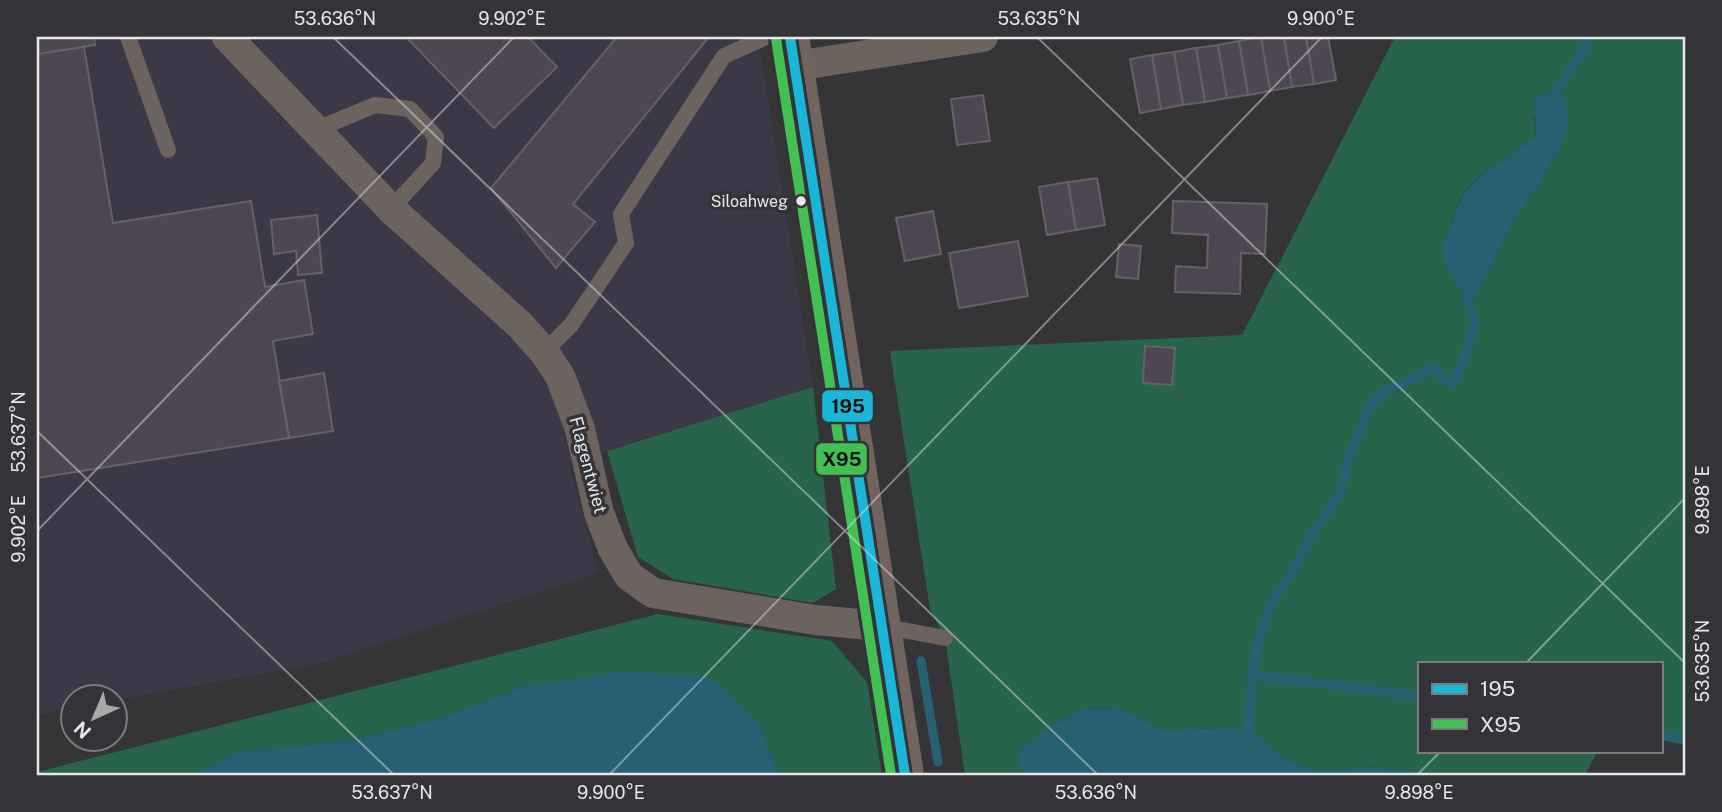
<svg xmlns="http://www.w3.org/2000/svg" width="1722" height="812" font-family="'Public Sans',sans-serif">
	<style>
		.industrial { fill: #3c3847 }
		.green { fill: #28644b; fill-rule: evenodd }
		.water { fill: #276070 }
		.lines { fill: none; stroke-linecap: round; stroke-linejoin: round }
		.stream { stroke: #276070; stroke-width: 9 }
		.building { fill: #4f4653; stroke: #636264; stroke-width: 2 }
		.lane { stroke: #6c635f; stroke-width: 16 }
		.street { stroke: #6c635f; stroke-width: 30 }
		.secondary { stroke: #71645f; stroke-width: 38 }
		.bus-1-casing { stroke: #343438; stroke-width: 16 }
		.bus-2-casing { stroke: #343438; stroke-width: 16 }
		.bus-1 { stroke: #1ab6d8; stroke-width: 10 }
		.bus-2 { stroke: #43c054; stroke-width: 10 }
		.ticks { fill: none; stroke: #e7e7e9; stroke-width: 2; stroke-opacity: 0.45 }
		.bus-dot { fill: #e7e7e9; stroke: #343438; stroke-width: 2.5 }
		.labels { text-anchor: middle; stroke-width: 7; stroke-linejoin: round; paint-order: stroke }
		.bus-label { font-size: 16px; fill: #e7e7e9; stroke: #343438; text-anchor: end }
		.street-label { font-size: 18px; fill: #e7e7e9; stroke: #343438 }
		.line-badge { stroke: #343438; stroke-width: 2.5 }
		.pale-badge-label { font-size: 19px; text-anchor: middle; font-weight: bold; fill: #111 }
		.neatline { fill: none; stroke: #e7e7e9; stroke-width: 2.5 }
		.ticks-label { font-size: 18px; text-anchor: middle; fill: #e7e7e9 }
	</style>
	<rect width="100%" height="100%" fill="#353537"/>
	<!-- industrial -->
	<path class="industrial" d="M37,37h721l55,350 -244,75 29,111 -277,90 -205,37v-4h-42l-1,12 -36,7z"/>
	<!-- green -->
	<path class="green" d="M1395,37h290v708l-24,-5v-77h-242v88h179l-13,24h-154l-4,-3 -20,-2 -43,-3 -31,3 -26,-2 -30,-14 -19,-19 -35,-7 -63,2 -37,-22 -42,1 -44,26 -17,14 -3,12 7,14h-59l-20,-137 -15,-29 -40,-258 352,-16zM1545,93l20,5 -4,49 -23,39 -28,41 -22,48 -19,27c-8,-15 -20,-26 -25,-42 -5,-17 4,-26 9,-41 2,-5 2,-11 5,-16 17,-32 52,-45 78,-67l-2,-20z
		M813,387l23,202 -23,14 -140,-24 -35,-22 -31,-106z
		M658,614l174,27 35,41 15,93h-103l-19,-51 -234,-39 -84,33 -98,23 -107,11 -46,23h-154v-3z"/>
	<!-- water -->
	<path class="water" d="M1545,93l20,5 4,27 -8,22 -23,39 -28,41 -22,48 -19,28c-7,-15 -20,-26 -25,-42 -5,-17 3,-27 9,-41 2,-6 2,-12 5,-16 16,-32 52,-46 78,-68l-2,-36z
		M627,671l84,6 49,47 19,51h-588l46,-23 107,-11 98,-23 84,-33z
		M1123,708l37,22 63,-2 25,2 10,5 19,19 30,14 26,2 31,-3 43,3 20,2 4,3h-407l-7,-14 3,-12 17,-14 44,-26z"/>
	<g class="lines">
		<!-- stream -->
		<path class="stream" d="M1551,104l3,-9 37,-58
			M921,661l17,101
			M1252,675l167,21
			M1661,735l24,5
			M1240,738l8,-8 4,-55 6,-32 14,-41 16,-23 22,-42 30,-43 6,-30 23,-56 19,-19 35,-14 3,-5 9,-4 7,12 10,5c14,-16 13,-41 24,-59l-9,-26 1,-11"/>
	</g>
	<!-- building -->
	<path class="building" d="M37,37h57l1,8 -58,9z
		M406,37h122l29,30 -63,61z
		M617,37h92l-136,167 22,18 -39,46 -65,-80z
		M1261,37l9,54 -22,4 -9,-54z
		M1261,37h23l8,50 -22,4z
		M1284,37h22l8,47 -22,3z
		M1306,37h22l8,43 -22,4z
		M1239,41l9,54 -21,3 -9,-53z
		M1218,45l9,53 -22,4 -9,-54z
		M84,47l29,176 138,-22 14,86 39,-7 9,54 -40,7 16,97 -252,40v-424z
		M1196,48l9,54 -22,3 -9,-53z
		M1174,52l9,53 -22,4 -9,-54z
		M1152,55l9,54 -21,4 -10,-54z
		M983,95l7,46 -33,4 -6,-46z
		M1097,178l8,47 -29,5 -8,-48z
		M1068,182l8,48 -29,5 -8,-48z
		M1173,201l94,3 -2,50 -24,-1 -1,41 -65,-2 1,-26 31,2 1,-33 -36,-2z
		M933,211l8,43 -36,7 -9,-43z
		M317,215l5,58 -24,2 -2,-24 -22,3 -3,-34z
		M1018,241l10,55 -69,12 -10,-55z
		M1119,244l22,2 -3,33 -22,-2z
		M1145,346l30,2 -3,37 -29,-2z
		M324,373l9,58 -44,7 -10,-57z"/>
	<g class="lines">
		<!-- lane -->
		<path class="lane" d="M128,37l40,113
			M315,130l60,-25 35,4 26,28 -3,26 -42,46
			M544,352l27,-27 55,-82 -5,-29 103,-158 42,-19
			M882,626l63,12"/>
		<!-- street -->
		<path class="street" d="M227,37l164,172 129,116 24,27 16,24 20,53 19,84 14,36 16,27 24,17 162,27 66,6
			M795,66l188,-29"/>
		<!-- secondary -->
		<path class="secondary" d="M790,37l115,738"/>
		<!-- bus-1 casing -->
		<g class="bus-1-casing">
			<path id="bus-1" d="M790,37l115,738"/>
		</g>
		<!-- bus-2 casing -->
		<g class="bus-2-casing">
			<path id="bus-2" d="M776,39l115,736"/>
		</g>
		<!-- bus-1 -->
		<use href="#bus-1" class="bus-1"/>
		<!-- bus-2 -->
		<use href="#bus-2" class="bus-2"/>
	</g>
	<!-- ticks -->
	<path class="ticks" d="M333,37l765,738M1037,37l648,626M37,431l357,344M37,531l477,-494M1526,663l159,-165M609,775l713,-738M1417,775l24,-24"/>
	<!-- markers -->
	<circle class="bus-dot" cx="801" cy="201" r="6"/>
	<g class="labels">
		<!-- bus labels -->
		<g class="bus-label">
			<text x="788" y="207">Siloahweg</text>
		</g>
		<!-- street labels -->
		<g class="street-label">
			<text transform="translate(588 465) rotate(75)" y="6">Flagentwiet</text>
		</g>
	</g>
	<g class="line-badge">
		<rect x="821" y="389" width="53" height="34" rx="7" fill="#1ab6d8"/>
		<rect x="815" y="442" width="53" height="34" rx="7" fill="#43c054"/>
	</g>
	<g class="pale-badge-label">
		<text x="848" y="413">195</text>
		<text x="842" y="466">X95</text>
	</g>
	<!-- border -->
	<rect width="1722" height="812" fill="none" stroke="#343438" stroke-width="77"/>
	<!-- legend -->
	<rect x="1418" y="662" width="245" height="91" fill="#343438" stroke="#7c7c7f" stroke-width="2"/>
	<rect x="1432" y="684" width="35" height="10" fill="#1ab6d8" stroke="#7c7c7f" stroke-width="2"/>
	<text x="1480" y="696" font-size="21" fill="#e7e7e9">195</text>
	<rect x="1432" y="719" width="35" height="10" fill="#43c054" stroke="#7c7c7f" stroke-width="2"/>
	<text x="1480" y="732" font-size="21" fill="#e7e7e9">X95</text>
	<!-- north arrow -->
	<g transform="translate(94 718) rotate(224)"><circle r="33" fill="#343438" stroke="#7c7c7f" stroke-width="2"/>
	<path d="M0-5L12 26L0 18L-12 26Z" fill="#a9a9ab"/>
	<text y="-10" font-size="19" font-weight="bold" text-anchor="middle" fill="#e7e7e9">N</text>
	</g>
	<rect x="38" y="38" width="1646" height="736" class="neatline"/>
	<g class="ticks-label">
		<text x="335" y="25">53.636°N</text>
		<text x="512" y="25">9.902°E</text>
		<text x="1039" y="25">53.635°N</text>
		<text x="1321" y="25">9.900°E</text>
		<text transform="translate(19 432) rotate(-90)" y="6">53.637°N</text>
		<text transform="translate(1703 500) rotate(-90)" y="6">9.898°E</text>
		<text transform="translate(19 529) rotate(-90)" y="6">9.902°E</text>
		<text transform="translate(1703 661) rotate(-90)" y="6">53.635°N</text>
		<text x="392" y="799">53.637°N</text>
		<text x="611" y="799">9.900°E</text>
		<text x="1096" y="799">53.636°N</text>
		<text x="1419" y="799">9.898°E</text>
	</g>
</svg>
